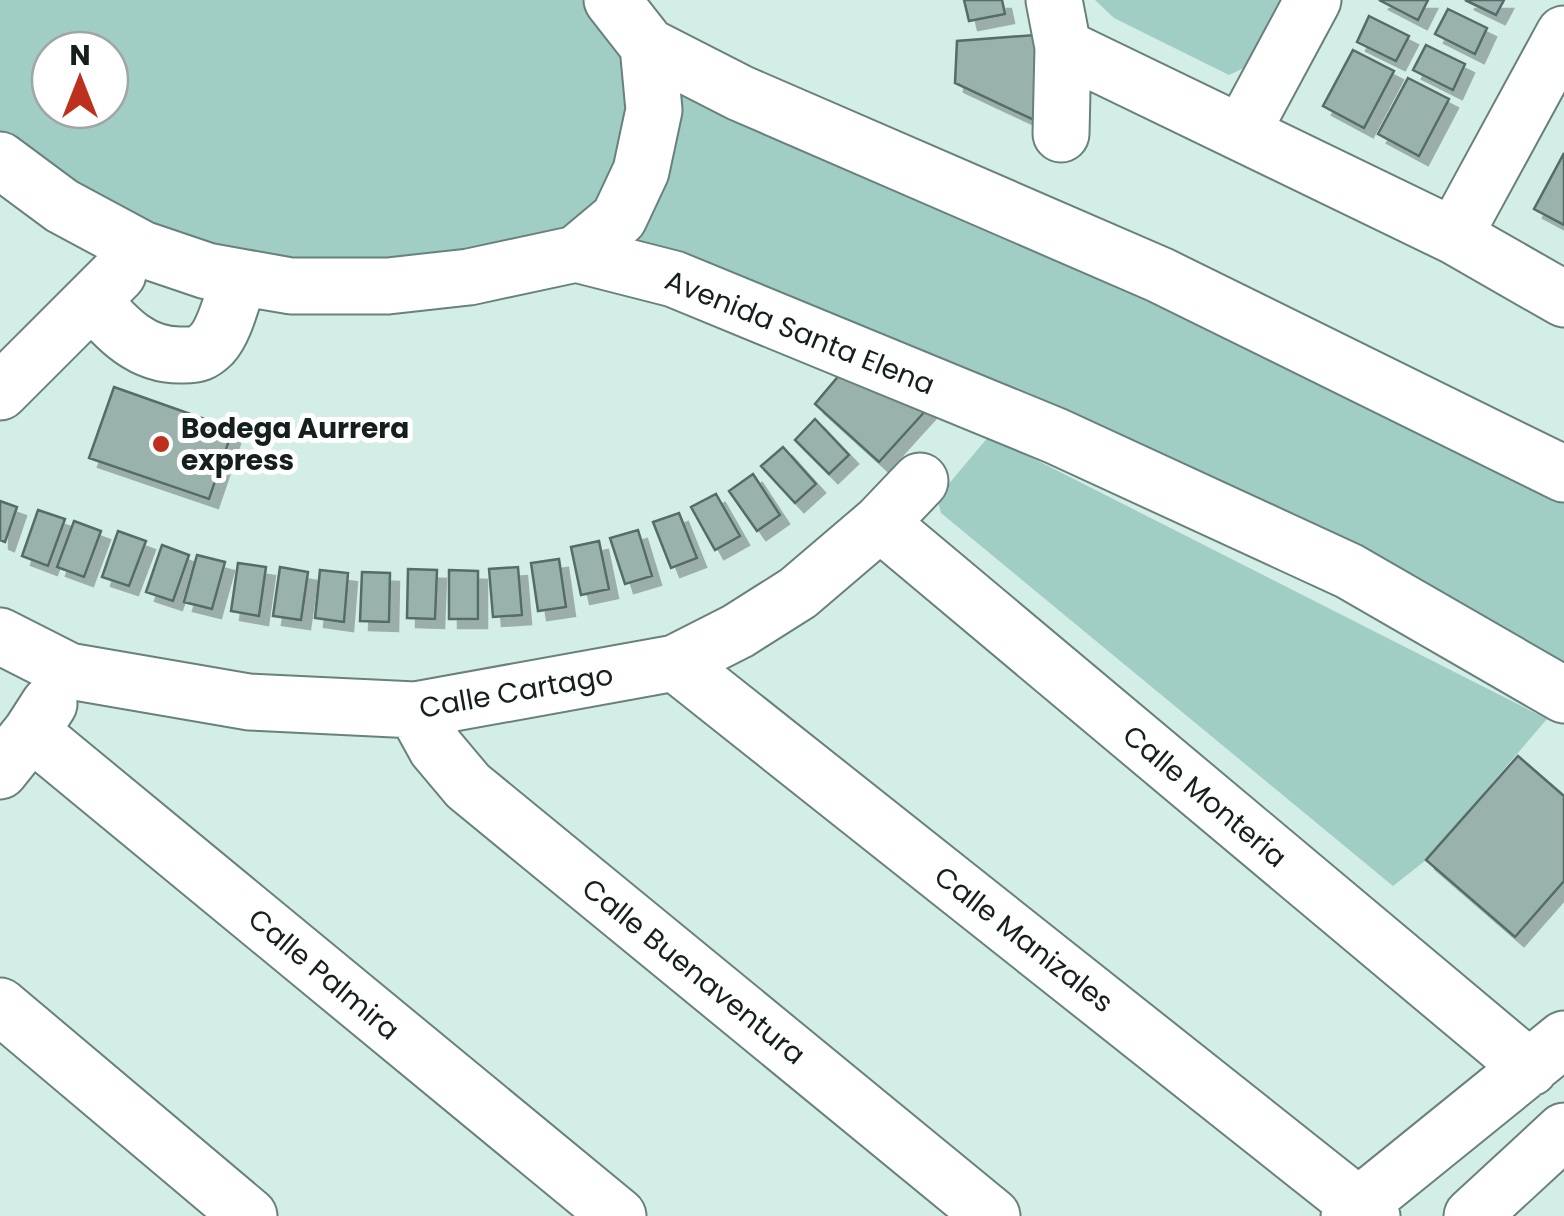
<svg xmlns="http://www.w3.org/2000/svg" width="1564" height="1216" font-family="Poppins,sans-serif">
	<style>
		.green { fill: #a0cdc4; fill-rule: evenodd }
		.building { fill: #99b2ac; stroke: #556c68; stroke-width: 2.5; filter: url(#shadow) }
		.lines { fill: none; stroke-linecap: round; stroke-linejoin: round }
		.minor-casing { stroke: #69817c; stroke-width: 59 }
		.minor { stroke: #fff; stroke-width: 55 }
		.poi-dot { fill: #bd301e; stroke: #fff; stroke-width: 4 }
		.labels { text-anchor: middle; stroke-width: 10; stroke-linejoin: round; paint-order: stroke }
		.street-label { font-size: 28px; fill: #151f1d; stroke: #fff }
		.poi-label { font-size: 28px; font-weight: bold; fill: #151f1d; stroke: #fff; text-anchor: start }
	</style>
	<defs>
		<filter id="shadow"><feDropShadow dx="9" dy="9" stdDeviation="0" flood-color="#0004"/></filter>
	</defs>
	<rect width="100%" height="100%" fill="#d3ede7"/>
	<!-- green -->
	<path class="green" d="M0,0h612l952,474v221l-890,-416 -383,7 -291,-126zM50,50h60v60h-60z
		M1095,0h188l-37,67 -17,8 -115,-57z
		M989,436l558,283 -121,141 -33,26 -452,-373 -4,-15z"/>
	<!-- building -->
	<path class="building" d="M964,0h38l3,14 -36,7z
		M1379,0h49l-10,20z
		M1465,0h39l-8,15z
		M1448,9l39,19 -12,26 -40,-20z
		M1369,16l40,20 -13,25 -39,-19z
		M1035,35l1,86 -81,-38 2,-42z
		M1426,45l39,19 -12,26 -40,-20z
		M1353,50l41,21 -30,57 -41,-22z
		M1408,78l41,21 -30,57 -41,-22z
		M1564,153v72l-30,-16z
		M841,373l87,35 -49,54 -64,-58z
		M114,387l119,42 -24,70 -120,-41z
		M815,419l34,36 -20,19 -34,-34z
		M783,447l33,37 -21,19 -34,-37z
		M753,474l27,41 -23,16 -28,-40z
		M716,494l24,42 -25,14 -24,-43z
		M0,501l17,6 -12,35 -5,-2z
		M38,510l27,9 -17,47 -26,-10z
		M679,513l18,45 -26,10 -18,-46z
		M74,521l27,10 -17,46 -27,-10z
		M638,530l14,46 -27,8 -15,-46z
		M118,531l28,10 -17,45 -27,-9z
		M599,541l10,48 -28,6 -10,-48z
		M162,545l27,10 -16,46 -27,-9z
		M197,555l28,7 -13,47 -28,-7z
		M559,559l7,48 -28,4 -7,-48z
		M238,563l28,4 -7,49 -28,-5z
		M280,567l28,5 -7,48 -28,-4z
		M518,567l4,48 -29,2 -4,-48z
		M408,569l29,1 -2,49 -28,-1z
		M320,570l28,3 -4,49 -29,-4z
		M449,570l29,1v48h-29z
		M362,572l28,1 -1,49 -29,-1z
		M1518,756l46,40v85l-49,56 -89,-77z"/>
	<g class="lines">
		<!-- minor casing -->
		<g class="minor-casing">
			<path id="minor" d="M1054,0l9,47 -2,87
				M648,46l92,47 420,182 404,199
				M1063,47l391,189 110,63
				M1242,132l71,-132
				M0,160l62,46 80,43 65,22 33,6 51,9h97l81,-9 107,-23 98,25 382,157 293,135 215,124
				M1454,236l110,-202
				M576,254l43,-36 22,-47 13,-61 -6,-64 -36,-46
				M92,300c25,29 50,57 92,55 13,0 19,-2 28,-11 14,-15 20,-47 28,-67
				M0,392l118,-118
				M880,523l650,545
				M0,636l69,35 180,31 166,8 260,-47 63,-32 60,-38 82,-70 40,-42
				M675,663l697,553
				M415,710l21,38 32,38 524,430
				M31,732l587,484
				M0,771l31,-39 18,-28
				M0,1006l249,210
				M1349,1216l10,-11 205,-166
				M1472,1216l92,-85"/>
		</g>
		<!-- minor -->
		<use href="#minor" class="minor"/>
	</g>
	<!-- markers -->
	<circle class="poi-dot" cx="161" cy="444" r="10"/>
	<g class="labels">
		<!-- street labels -->
		<g class="street-label">
			<text transform="translate(800 332) rotate(22)" y="10">Avenida Santa Elena</text>
			<text transform="translate(516 691) rotate(-10)" y="10">Calle Cartago</text>
			<text transform="translate(1205 796) rotate(40)" y="10">Calle Monteria</text>
			<text transform="translate(1024 939) rotate(38)" y="10">Calle Manizales</text>
			<text transform="translate(694 971) rotate(39)" y="10">Calle Buenaventura</text>
			<text transform="translate(324 974) rotate(40)" y="10">Calle Palmira</text>
		</g>
		<!-- poi labels -->
		<g class="poi-label">
			<text x="181" y="438">Bodega Aurrera<tspan x="181" dy="32">express</tspan></text>
		</g>
	</g>
	<!-- north arrow -->
	<g transform="translate(80 80)"><circle r="48" fill="#ffffff" stroke="#a1a5a5" stroke-width="2.5"/>
	<path d="M0-8L18 38L0 25L-18 38Z" fill="#bd301e"/>
	<text y="-15" font-size="28" font-weight="bold" text-anchor="middle" fill="#151f1d">N</text>
	</g>
</svg>
